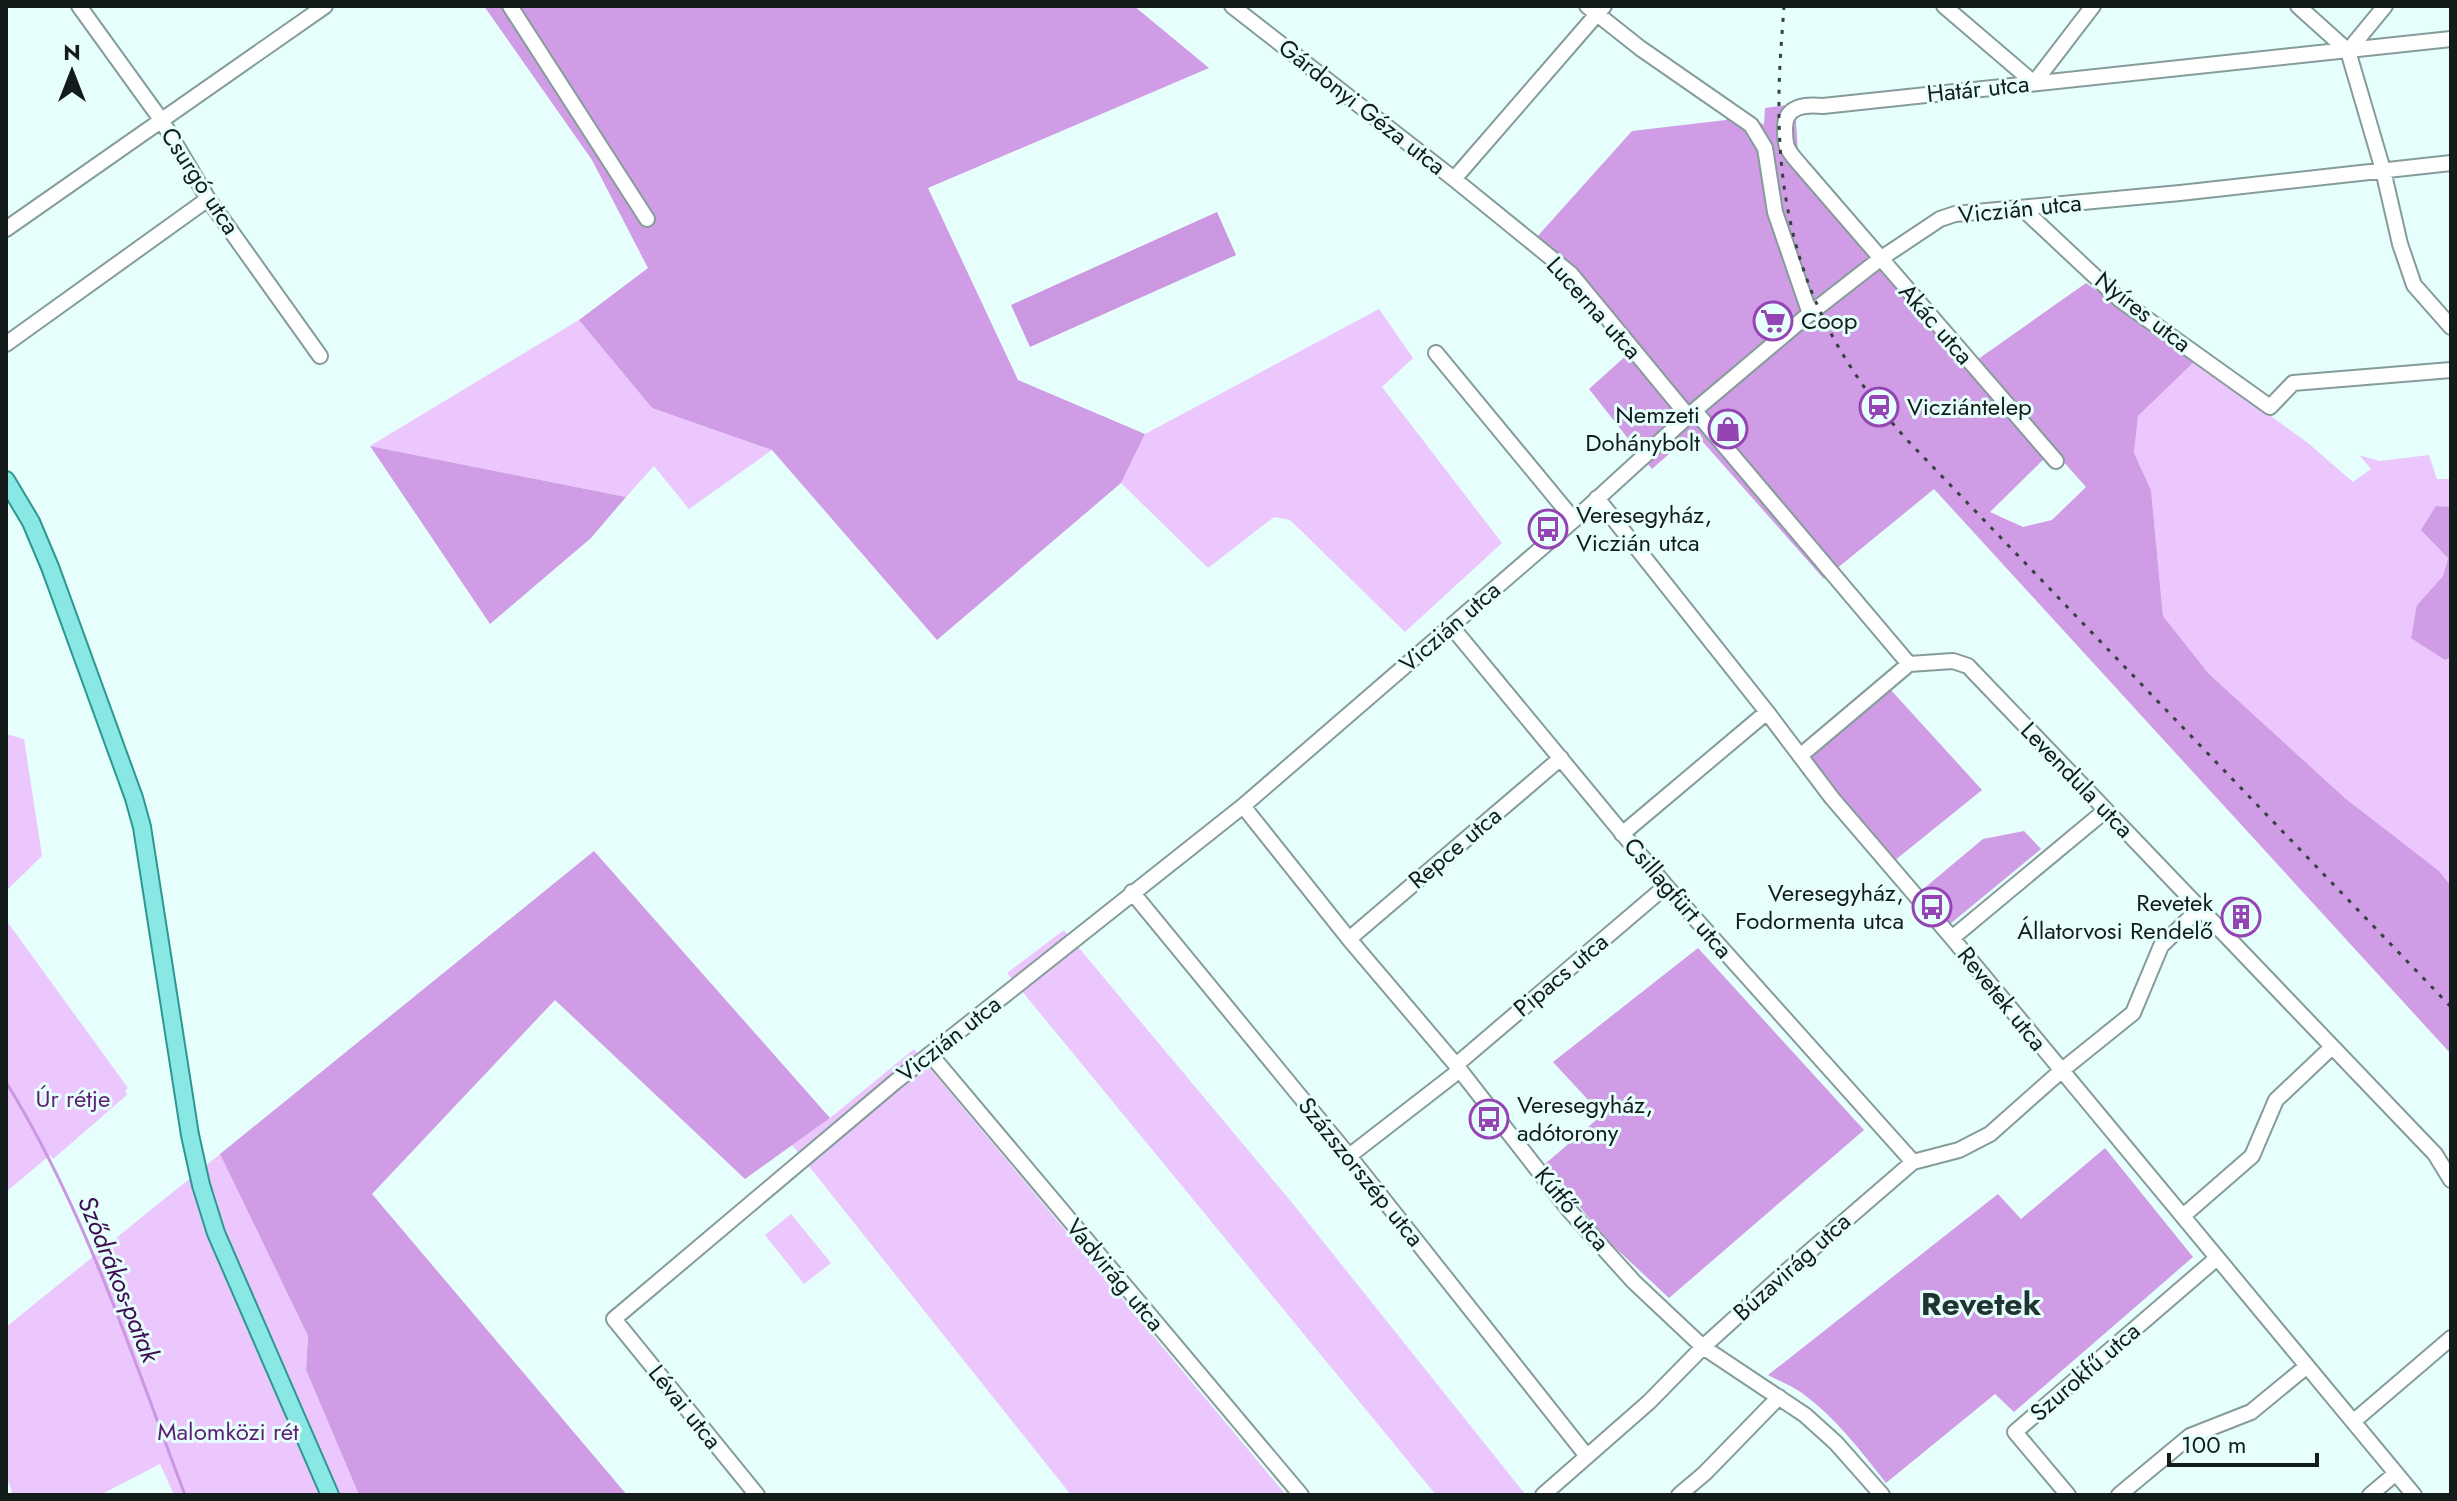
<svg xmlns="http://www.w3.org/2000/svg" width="2457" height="1501" font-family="Jost,sans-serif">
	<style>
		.green { fill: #ecc7fd }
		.forest { fill: #cf9ce5; fill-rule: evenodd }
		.water { fill: #ca97e0 }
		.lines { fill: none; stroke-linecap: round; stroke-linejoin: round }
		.stream { stroke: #ca97e0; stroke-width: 3 }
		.minor-casing { stroke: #859c9a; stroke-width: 18 }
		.major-casing { stroke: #2d9791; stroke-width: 20 }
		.minor { stroke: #fff; stroke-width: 14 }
		.major { stroke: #89e8e3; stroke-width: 16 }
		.rail { stroke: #364241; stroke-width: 3; stroke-dasharray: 4 8; stroke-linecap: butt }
		.labels { text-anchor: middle; stroke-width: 6; stroke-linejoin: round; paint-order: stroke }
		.street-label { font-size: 24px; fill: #131c1b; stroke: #e6fffc }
		.poi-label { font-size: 24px; fill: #131c1b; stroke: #e6fffc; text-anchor: start }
		.park-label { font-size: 24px; fill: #5e1f74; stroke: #e6fffc }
		.water-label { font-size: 26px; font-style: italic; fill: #3f0e50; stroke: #e6fffc }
		.district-label { font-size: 32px; font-weight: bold; fill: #1f3432; stroke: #e6fffc }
	</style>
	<rect width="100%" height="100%" fill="#e6fffc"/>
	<!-- green -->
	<path class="green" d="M1379,309l34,49 -31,29 120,156 -97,89 -115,-112 -16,-3 -66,51 -87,-85 24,-49z
		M579,320l73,88 120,42 -83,59 -35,-43 -28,31 -256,-51z
		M2195,361l113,82 45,39 18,-13 -12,-14 20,6 50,-6 8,24h14v28l-15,-1 12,51 -5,19 -26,29 27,55 7,-3v330l-72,-162 -33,-26 -137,-125 -46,-58 -12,-126 -17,-37 4,-37z
		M6,734l18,5 18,117 -36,35z
		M6,920l122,168 -3,3 2,4 -74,64 -3,-4 -44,37z
		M1064,930l229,274 232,290 -2,1h-87l-429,-522z
		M914,1049l372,446h-215l-279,-350 38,-27z
		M220,1154l88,182 -2,34 53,125h-185l-14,-31 -60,31h-91l3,-3 -6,-17v-148z
		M791,1214l40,49 -27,21 -39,-49z"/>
	<!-- forest -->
	<path class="forest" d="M484,6h650l75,62 -281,120 90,192 127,54 -24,49 -184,157 -165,-190 -120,-42 -73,-88 69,-52 -56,-108z
		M1795,104l3,49 176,209 112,-79 109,78 -57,55 -4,37 17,37 12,126 46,58 137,125 93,72 12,15v168l-517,-565 -110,90 -130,-147 -42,37 -63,-80 40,-36 -65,-75 -37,-30 105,-117 94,-11 10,-14 28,19 1,-17zM2053,450l33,37 -34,33 -29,7 -33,-15z
		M370,446l256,51 -35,41 -101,86z
		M2436,506l15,1v150l-6,3 -34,-22 6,-33 26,-29 5,-18 -27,-28z
		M1890,689l92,101 -88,71 -58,-63 -29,-43z
		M2024,831l17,18 -91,75 -28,-34 61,-51z
		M594,851l236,267 -85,61 -190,-179 -183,194 255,301h-268l-53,-125 2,-34 -88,-182z
		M1698,948l166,182 -195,168 -62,-58 -62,-76 57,-49 -49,-53z
		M2105,1148l88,109 -179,155 -19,-18 -109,89c-25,-32 -50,-65 -84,-90 -10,-7 -23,-12 -34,-18l230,-181 23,25z"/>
	<!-- water -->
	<path class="water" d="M1217,212l19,43 -206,92 -19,-42z"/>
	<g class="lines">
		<!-- stream -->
		<path class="stream" d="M6,1082c79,128 126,273 179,413"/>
		<!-- minor casing -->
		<g class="minor-casing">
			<path id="minor" d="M79,6l83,115 46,78 112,157
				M510,6l137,213
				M1232,6l222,173 117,95 117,142
				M1587,6l53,42 111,77 14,23 10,64 35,102
				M1944,6l90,77 59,-77
				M2298,6l50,45
				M2348,51l35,119 17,74 14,41 37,42
				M2348,51l37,-45
				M1454,179l150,-173
				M2023,209l96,90 151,108 23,-24 158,-13
				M6,229l319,-223
				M6,344l202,-145
				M1436,353l138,167
				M1695,411l214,253 44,-3 15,5 467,488 16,26
				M2056,461l-254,-294c-5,-6 -12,-13 -15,-20 -2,-6 -2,-13 -2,-19 0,-22 20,-24 38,-22l628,-67
				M1597,498l170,214 65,86 120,140 462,557
				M1451,626l215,260 247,276
				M1800,756l109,-92
				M1243,806l106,133 107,126 113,145 65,72 69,65 102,68 31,28 46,52
				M1622,834l145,-122
				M1132,892l217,264 237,299
				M1952,938l154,-128
				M1349,939l212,-181
				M930,1054l371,441
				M1456,1065l210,-179
				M1349,1156l111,-86
				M2183,1216l69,-60 24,-56 56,-53
				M2354,1421l97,-83
				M757,1495l-143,-176 281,-237 348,-276 331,-286 114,-104 115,-97 77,-60 60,-40 15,-5 225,-21 271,-30
				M1543,1495l106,-93 54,-55 85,-77 125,-108 46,-12 31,-16 71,-63 72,-58 28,-67 39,-38
				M1679,1495l26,-22 74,-76
				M2068,1495l-53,-63 202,-174
				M2119,1495l71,-59 61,-24 56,-46
				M2370,1495l26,-22"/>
		</g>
		<!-- major casing -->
		<g class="major-casing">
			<path id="major" d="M6,480l25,42 19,45 84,231 8,29 48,308 11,50 15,48 114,262"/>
		</g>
		<!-- minor -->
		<use href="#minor" class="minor"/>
		<!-- major -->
		<use href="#major" class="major"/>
		<!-- rail -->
		<path class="rail" d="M1784,6c-2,30 -5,61 -5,92 -2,137 37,243 131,345l541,564"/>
	</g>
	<!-- icons -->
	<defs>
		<g id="supermarket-ring" transform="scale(2)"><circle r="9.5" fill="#e6fffc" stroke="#9544b4" stroke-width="1.5"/><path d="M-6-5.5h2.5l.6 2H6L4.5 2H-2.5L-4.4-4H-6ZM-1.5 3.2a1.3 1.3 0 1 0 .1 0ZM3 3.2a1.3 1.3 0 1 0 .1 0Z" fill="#9544b4"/></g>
		<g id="station-ring" transform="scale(2)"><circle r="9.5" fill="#e6fffc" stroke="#9544b4" stroke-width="1.5"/><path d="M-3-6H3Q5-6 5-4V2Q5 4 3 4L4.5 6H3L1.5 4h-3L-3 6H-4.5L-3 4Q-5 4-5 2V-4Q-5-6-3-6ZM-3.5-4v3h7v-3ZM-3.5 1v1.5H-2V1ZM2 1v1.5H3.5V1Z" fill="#9544b4"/></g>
		<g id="shop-ring" transform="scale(2)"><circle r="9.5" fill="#e6fffc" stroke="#9544b4" stroke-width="1.5"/><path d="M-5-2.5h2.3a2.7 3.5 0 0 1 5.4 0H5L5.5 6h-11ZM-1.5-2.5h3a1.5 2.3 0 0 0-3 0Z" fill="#9544b4"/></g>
		<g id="bus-ring" transform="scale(2)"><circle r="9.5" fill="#e6fffc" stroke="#9544b4" stroke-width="1.5"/><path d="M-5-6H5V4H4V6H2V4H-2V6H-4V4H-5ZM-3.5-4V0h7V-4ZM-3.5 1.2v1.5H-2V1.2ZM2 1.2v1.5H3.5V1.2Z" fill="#9544b4"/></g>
		<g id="building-ring" transform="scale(2)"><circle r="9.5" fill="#e6fffc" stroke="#9544b4" stroke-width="1.5"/><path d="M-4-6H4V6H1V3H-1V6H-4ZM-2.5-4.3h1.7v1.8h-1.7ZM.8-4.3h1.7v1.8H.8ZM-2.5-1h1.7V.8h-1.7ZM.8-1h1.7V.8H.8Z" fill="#9544b4"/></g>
	</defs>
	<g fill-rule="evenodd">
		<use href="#supermarket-ring" x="1773" y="321"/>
		<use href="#station-ring" x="1879" y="407"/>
		<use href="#shop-ring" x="1728" y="429"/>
		<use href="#bus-ring" x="1548" y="529"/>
		<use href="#bus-ring" x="1932" y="907"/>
		<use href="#building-ring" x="2241" y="917"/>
		<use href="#bus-ring" x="1489" y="1119"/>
	</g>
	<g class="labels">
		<!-- street labels -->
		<g class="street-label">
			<text transform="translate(1978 89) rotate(-6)" y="8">Határ utca</text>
			<text transform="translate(1362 107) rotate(38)" y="8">Gárdonyi Géza utca</text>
			<text transform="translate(200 181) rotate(57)" y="8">Csurgó utca</text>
			<text transform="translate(2020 209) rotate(-6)" y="8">Viczián utca</text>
			<text transform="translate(1594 308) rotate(48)" y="8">Lucerna utca</text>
			<text transform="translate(2143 312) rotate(38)" y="8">Nyíres utca</text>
			<text transform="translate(1936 324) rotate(49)" y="8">Akác utca</text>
			<text transform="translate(1450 627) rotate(-41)" y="8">Viczián utca</text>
			<text transform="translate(2077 780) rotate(46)" y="8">Levendula utca</text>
			<text transform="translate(1455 848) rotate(-40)" y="8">Repce utca</text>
			<text transform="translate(1678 898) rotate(49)" y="8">Csillagfürt utca</text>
			<text transform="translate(1561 975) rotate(-40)" y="8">Pipacs utca</text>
			<text transform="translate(2002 999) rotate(51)" y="8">Revetek utca</text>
			<text transform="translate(949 1039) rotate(-38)" y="8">Viczián utca</text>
			<text transform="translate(1361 1172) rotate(51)" y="8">Százszorszép utca</text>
			<text transform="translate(1572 1209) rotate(50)" y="8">Kútfő utca</text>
			<text transform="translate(1792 1267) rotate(-42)" y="8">Búzavirág utca</text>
			<text transform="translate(1115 1275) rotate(50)" y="8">Vadvirág utca</text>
			<text transform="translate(2085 1372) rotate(-41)" y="8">Szurokfű utca</text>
			<text transform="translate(685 1407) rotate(51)" y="8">Lévai utca</text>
		</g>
		<!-- poi labels -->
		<g class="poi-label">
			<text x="1801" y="329">Coop</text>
			<text x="1907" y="415">Vicziántelep</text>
			<text x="1700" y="423" text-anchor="end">Nemzeti<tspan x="1700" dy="28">Dohánybolt</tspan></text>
			<text x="1576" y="523">Veresegyház,<tspan x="1576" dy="28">Viczián utca</tspan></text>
			<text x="1904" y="901" text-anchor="end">Veresegyház,<tspan x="1904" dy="28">Fodormenta utca</tspan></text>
			<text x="2213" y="911" text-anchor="end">Revetek<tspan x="2213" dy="28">Állatorvosi Rendelő</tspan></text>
			<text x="1517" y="1113">Veresegyház,<tspan x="1517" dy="28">adótorony</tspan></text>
		</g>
		<!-- park labels -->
		<g class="park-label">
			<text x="73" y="1107">Úr rétje</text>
			<text x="228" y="1440">Malomközi rét</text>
		</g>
		<!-- water labels -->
		<g class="water-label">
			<text transform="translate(119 1279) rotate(68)" y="9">Sződrákos-patak</text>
		</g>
		<!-- district labels -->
		<g class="district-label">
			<text x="1981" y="1315">Revetek</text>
		</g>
	</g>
	<!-- border -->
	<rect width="2457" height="1501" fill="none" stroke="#131c1b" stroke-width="16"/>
	<!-- north arrow -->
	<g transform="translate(72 72)" stroke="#e6fffc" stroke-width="6" paint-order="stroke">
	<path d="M0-6L14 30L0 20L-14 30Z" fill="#131c1b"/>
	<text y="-12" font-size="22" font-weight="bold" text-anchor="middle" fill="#131c1b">N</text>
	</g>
	<!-- scale -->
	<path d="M2169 1453v12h148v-12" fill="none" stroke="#131c1b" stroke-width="4"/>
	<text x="2181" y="1453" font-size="24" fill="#131c1b" stroke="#e6fffc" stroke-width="6" paint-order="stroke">100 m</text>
</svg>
